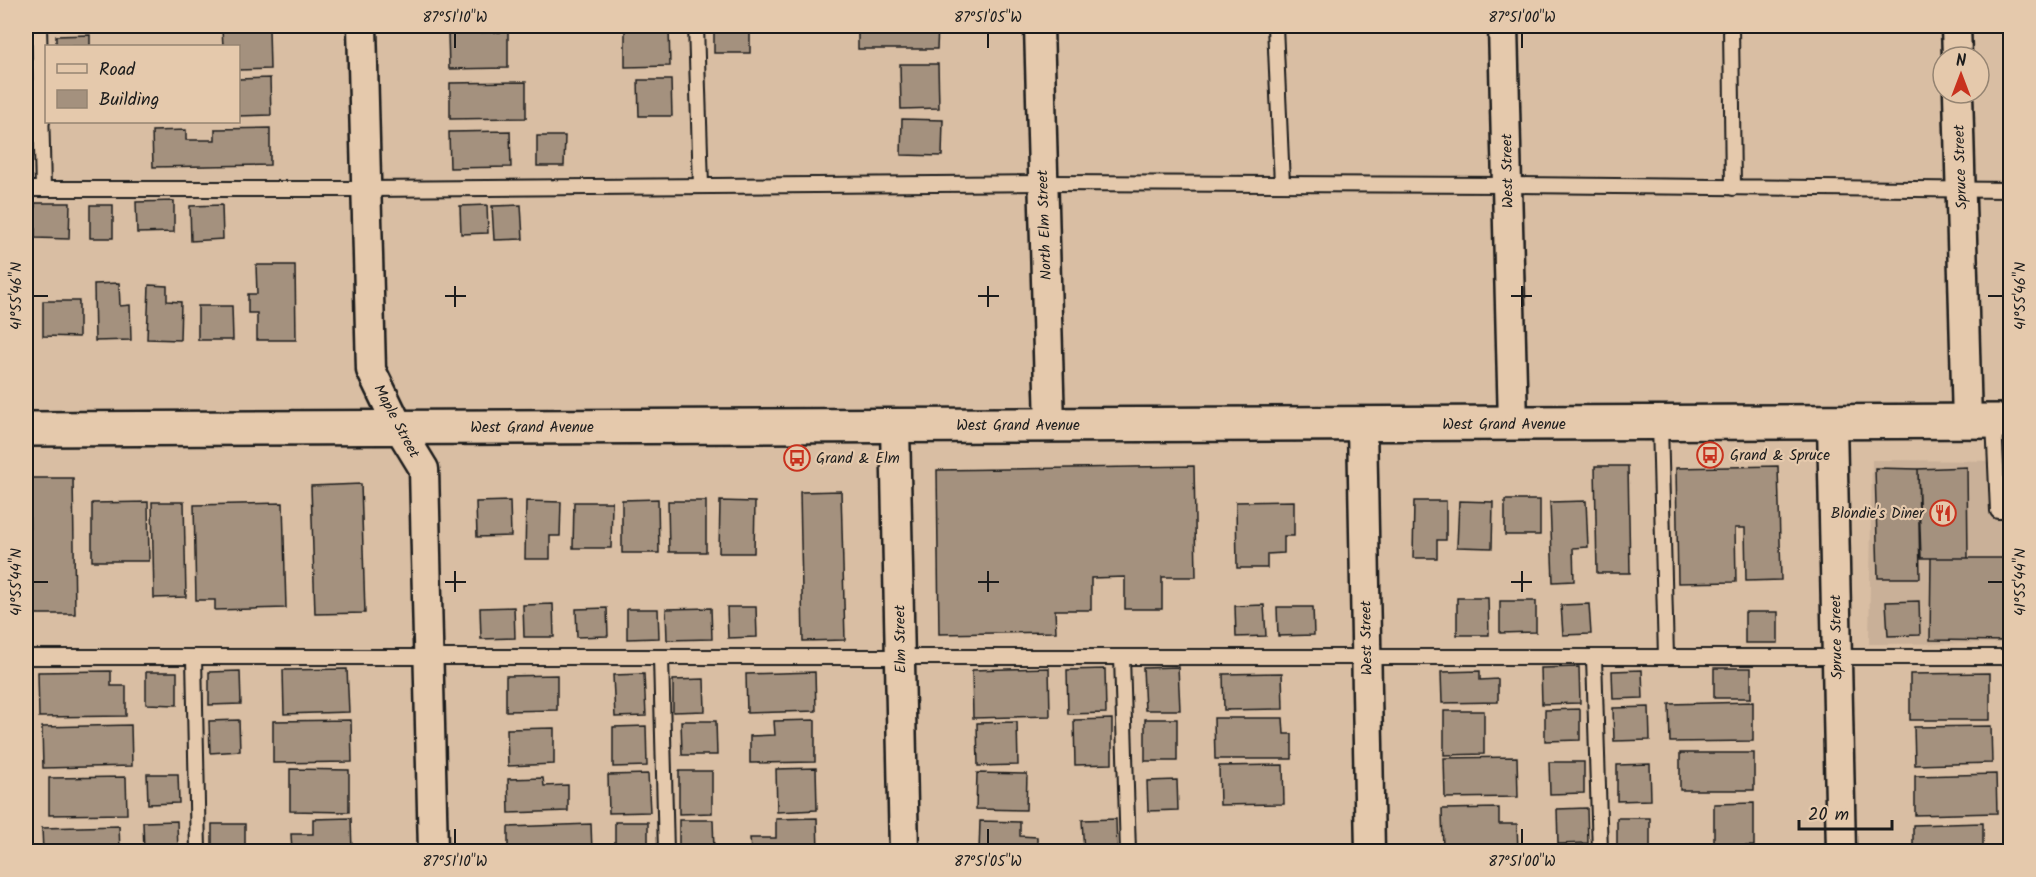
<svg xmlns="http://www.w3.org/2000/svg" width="2036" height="877" font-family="Kalam,sans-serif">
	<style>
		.built { fill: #c9b098 }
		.building { fill: #a4917e; stroke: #1c1c1c; stroke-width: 1.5 }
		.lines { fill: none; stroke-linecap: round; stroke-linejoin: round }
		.lane-casing { stroke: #1c1c1c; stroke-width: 18 }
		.street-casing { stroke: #1c1c1c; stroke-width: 33 }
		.secondary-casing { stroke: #1c1c1c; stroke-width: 38 }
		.lane { stroke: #e5c9ac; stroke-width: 14 }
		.street { stroke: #e5c9ac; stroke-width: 28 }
		.secondary { stroke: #e5c9ac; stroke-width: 33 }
		.ticks { fill: none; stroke: #1c1c1c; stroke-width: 2 }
		.labels { text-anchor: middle; stroke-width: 4.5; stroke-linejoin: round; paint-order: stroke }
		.street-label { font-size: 15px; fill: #1c1c1c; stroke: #e5c9ac }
		.poi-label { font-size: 15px; fill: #1c1c1c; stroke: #e5c9ac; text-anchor: start }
		.neatline { fill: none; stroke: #1c1c1c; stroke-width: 2 }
		.ticks-label { font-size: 15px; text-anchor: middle; fill: #1c1c1c }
	</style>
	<rect width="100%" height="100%" fill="#d9bea3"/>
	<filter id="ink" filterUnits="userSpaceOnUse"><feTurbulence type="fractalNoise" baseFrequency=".0167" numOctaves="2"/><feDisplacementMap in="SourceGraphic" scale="12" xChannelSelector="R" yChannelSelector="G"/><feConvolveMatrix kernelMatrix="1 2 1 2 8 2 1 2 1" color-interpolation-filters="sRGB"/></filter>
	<g filter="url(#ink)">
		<!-- built -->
		<path class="built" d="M1872,460l138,1v182l-141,1z"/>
		<!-- building -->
		<path class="building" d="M714,26h36v27h-36z
			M858,26h80l-1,23h-79z
			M222,29h47l1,40 -32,1v-24h-15z
			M669,29l1,37 -45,1v-37z
			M508,32v36l-59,1 -1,-36z
			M90,35v11h-34v-10z
			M900,64h38l1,44 -38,1z
			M270,78l1,37 -33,1v-37z
			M638,80h33l1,36h-33z
			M526,82v36l-76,1v-36z
			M902,119l41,1 -1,36 -41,-1z
			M270,128v37l-117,2 -1,-36 34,-1v10h29v-11z
			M510,131l1,36 -61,1 -1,-36z
			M537,136h28l-1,30h-27z
			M174,201v31l-37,1 -1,-31z
			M35,203h35l-1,36 -34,-1z
			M90,205h23v33h-23z
			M222,205l1,34 -32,2 -1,-35z
			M487,205l1,28 -27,1 -1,-28z
			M521,205l2,34 -29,1 -2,-34z
			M256,265h39l1,75h-39v-27h-9v-19h9z
			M119,283l1,23 10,-1 1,35 -36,1 -1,-57z
			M149,285l18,1v15l14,1 -1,38 -33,-1z
			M26,299h3v38h-3z
			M43,301h36v36l-36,-1z
			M198,306h34l1,34h-35z
			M1194,466l2,111h-34v32h-37v-32l-34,1v32h-36l1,22 -117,2 -2,-164z
			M1595,466h33l2,107h-33z
			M1778,466l3,114 -35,1 -1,-53h-10l1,54 -58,1 -2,-115z
			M1967,467l1,91h-47l-3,-89z
			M1875,468l43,1 2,109h-42z
			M29,478h44l2,136h-49v-50h4z
			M361,484l4,129 -50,1 -4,-128z
			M841,491l4,149 -42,1 -3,-149z
			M658,499l1,54h-37v-53z
			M1505,500h35v35h-35z
			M510,501l1,35 -34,1 -1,-35z
			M526,501l35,1 -1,34h-10v23h-25z
			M668,501h38v51h-37z
			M720,501l35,1 -1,51h-35z
			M1294,501v35h-10v17l-17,1v14h-30l-1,-66z
			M1414,501h32v39h-9v18h-24z
			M1459,501l34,1 -1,46 -35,-1z
			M1586,501l2,46 -15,1 1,33 -21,1 -3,-80z
			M148,502l1,59h-57v-58z
			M152,502h32l2,95 -32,1z
			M574,502h38l-1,46h-38z
			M283,503l3,105 -71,2v-10h-19l-2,-95z
			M1931,558h79v83l-80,-1z
			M1457,598h31l1,37h-32z
			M1500,601h36v31l-36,1z
			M1919,601l1,34 -32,1 -2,-34z
			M553,604l1,33h-30l-1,-32z
			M1589,604l2,30 -28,1 -2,-30z
			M1264,605l2,31 -30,1 -1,-31z
			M514,607l1,31 -34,1 -1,-31z
			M727,607h29l1,30 -29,1z
			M1277,607h36l1,28 -36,1z
			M607,608l1,28 -31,1 -1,-28z
			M711,608l1,31 -45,1 -1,-31z
			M627,609h31l1,29 -32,1z
			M1745,612h33v31h-33z
			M1178,667l2,43h-35l-2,-42z
			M1579,667l1,36 -38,1 -1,-36z
			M1049,668l1,48 -77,2 -1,-48z
			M1714,668h37v30h-37z
			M347,669l2,43 -65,2 -1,-44z
			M1105,669l1,44 -38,1 -1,-44z
			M1642,670l1,28 -30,1 -1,-28z
			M111,671v15h15v30l-87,1 -1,-45z
			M240,671l1,33 -32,1v-33z
			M1480,671v9l18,-1v23l-56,1 -1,-31z
			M146,672h31v33l-31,-1z
			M815,672l1,39 -69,2 -1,-39z
			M1282,673l1,36 -59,1 -1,-36z
			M1990,673v47h-80v-46z
			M644,674l2,42 -31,1 -2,-42z
			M557,675v35l-51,1v-35z
			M704,679l1,32 -32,1v-32z
			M1753,702v39l-83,1 -1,-38z
			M1649,707l1,33 -36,1 -1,-33z
			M1580,709v31l-35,1v-31z
			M1444,711h40v43l-40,1z
			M1214,718h69l1,16h8v25h-77z
			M1112,719v45l-37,1 -1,-45z
			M1145,719h32v42h-32z
			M239,720l1,31 -30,2 -1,-32z
			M351,720l1,42 -79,1v-42z
			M815,720v42l-65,1v-27l25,-1 -1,-14z
			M681,721h35l1,34h-35z
			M1017,722l1,43 -40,1 -1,-43z
			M131,725l1,41 -89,2 -1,-41z
			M646,726l1,40 -34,1v-40z
			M1991,726l1,37 -77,2 -1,-38z
			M554,728v36l-46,2 -1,-37z
			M1680,753h74v37h-74z
			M1517,757l1,40 -73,1 -1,-40z
			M1549,762h35v31l-34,1z
			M1650,764l1,36 -34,1v-36z
			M1283,765l1,39 -64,1 -1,-39z
			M816,768l1,42 -40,2 -1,-43z
			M290,769l59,1v42l-59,-1z
			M679,771h33v42l-33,1z
			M977,773l50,1 -1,36 -50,-1z
			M147,774h31l1,29 -31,1z
			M648,774l2,38 -41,1 -1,-38z
			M1996,774l1,39 -82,2v-39z
			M126,777l1,37 -78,1v-37z
			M543,778l1,8 24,-1v26l-59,2 -1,-34z
			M1177,780l1,30 -30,1 -1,-30z
			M1754,803v43h-40v-42z
			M1499,808v16h18l1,28h-75l-1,-43z
			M1587,808l1,35 -30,1 -1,-35z
			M351,818l1,34h-60l-1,-18h22v-15z
			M817,818l1,34h-67l-1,-14h26v-19z
			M1617,818h33v31l-33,1z
			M1116,819l1,33h-33l-2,-32z
			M679,820h34l1,30 -35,1z
			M177,821l1,31h-34l-1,-30z
			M980,821l40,1v14l17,1v15h-58z
			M615,822h33v30h-33z
			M1983,823v29h-70v-27z
			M212,824h33v28h-33z
			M591,824l1,28h-84v-25z
			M119,826l1,26h-77l-1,-24z"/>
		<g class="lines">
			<!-- lane casing -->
			<g class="lane-casing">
				<path id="lane" d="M39,26l4,163
					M696,26l5,160
					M1275,26l7,158
					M1731,26l2,162
					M26,123l16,-1
					M26,189h340l677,-6 464,2 503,5
					M1994,421l4,90h12
					M1660,423l6,234
					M26,657h1984
					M194,657l4,195
					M661,657l5,195
					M1122,657l6,195
					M1594,657l6,195"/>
			</g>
			<!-- street casing -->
			<g class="street-casing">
				<path id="street" d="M362,26l9,344 28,58 25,41 9,383
					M1039,26l11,399
					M1503,26l10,398
					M1956,26l1,31
					M1958,93l9,329
					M1832,422l9,430
					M1362,424l8,428
					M895,426l9,426"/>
			</g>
			<!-- secondary casing -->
			<g class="secondary-casing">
				<path id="secondary" d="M26,429l1984,-8"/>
			</g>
			<!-- lane -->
			<use href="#lane" class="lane"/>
			<!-- street -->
			<use href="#street" class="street"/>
			<!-- secondary -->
			<use href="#secondary" class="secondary"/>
		</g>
	</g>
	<!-- ticks -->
	<path class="ticks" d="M455,33v15M988,33v15M1522,33v15M455,286v21M988,286v21M1522,286v21M33,296h15M445,296h21M978,296h21M1511,296h21M1988,296h15M455,571v21M988,571v21M1522,571v21M33,582h15M445,582h21M978,582h21M1511,582h21M1988,582h15M455,829v15M988,829v15M1522,829v15"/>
	<!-- icons -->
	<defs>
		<g id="bus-ring" transform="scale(1.35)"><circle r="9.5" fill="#e5c9ac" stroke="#c8321e" stroke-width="1.5"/><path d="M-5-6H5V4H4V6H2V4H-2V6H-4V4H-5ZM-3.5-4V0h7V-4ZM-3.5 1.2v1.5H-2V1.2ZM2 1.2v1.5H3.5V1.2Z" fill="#c8321e"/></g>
		<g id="restaurant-ring" transform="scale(1.35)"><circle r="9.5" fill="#e5c9ac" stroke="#c8321e" stroke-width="1.5"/><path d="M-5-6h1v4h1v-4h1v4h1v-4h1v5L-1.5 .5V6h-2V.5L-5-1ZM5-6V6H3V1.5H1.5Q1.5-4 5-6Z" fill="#c8321e"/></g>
	</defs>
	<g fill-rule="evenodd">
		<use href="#bus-ring" x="1710" y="455"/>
		<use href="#bus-ring" x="797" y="458"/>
		<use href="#restaurant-ring" x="1943" y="513"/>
	</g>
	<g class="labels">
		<!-- street labels -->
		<g class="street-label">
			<text transform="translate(1960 167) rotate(-92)" y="5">Spruce Street</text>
			<text transform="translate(1507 171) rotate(-91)" y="5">West Street</text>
			<text transform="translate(1044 225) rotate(-92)" y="5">North Elm Street</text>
			<text transform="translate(397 421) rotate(62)" y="5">Maple Street</text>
			<text x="1504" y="429">West Grand Avenue</text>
			<text x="1018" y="430">West Grand Avenue</text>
			<text x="532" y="432">West Grand Avenue</text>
			<text transform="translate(1836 637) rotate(-91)" y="5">Spruce Street</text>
			<text transform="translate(1366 638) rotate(-91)" y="5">West Street</text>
			<text transform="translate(900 639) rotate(-91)" y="5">Elm Street</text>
		</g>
		<!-- poi labels -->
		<g class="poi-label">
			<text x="1730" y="460">Grand &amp; Spruce</text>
			<text x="816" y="463">Grand &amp; Elm</text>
			<text x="1924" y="518" text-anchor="end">Blondie's Diner</text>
		</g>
	</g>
	<!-- margin -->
	<rect width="2036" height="877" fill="none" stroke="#e5c9ac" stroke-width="66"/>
	<!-- legend -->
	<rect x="45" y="45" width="195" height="78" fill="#e5c9ac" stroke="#958472" stroke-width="1.5"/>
	<rect x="57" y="64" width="30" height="9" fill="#e5c9ac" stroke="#958472" stroke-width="1.5"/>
	<text x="99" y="75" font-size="18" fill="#1c1c1c">Road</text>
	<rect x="57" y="90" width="30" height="18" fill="#a4917e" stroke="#958472" stroke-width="1.5"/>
	<text x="99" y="105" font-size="18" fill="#1c1c1c">Building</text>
	<!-- north arrow -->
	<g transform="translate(1961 75)"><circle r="28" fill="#e5c9ac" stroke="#958472" stroke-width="1.5"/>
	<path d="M0-4.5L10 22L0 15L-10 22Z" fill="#c8321e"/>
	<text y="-9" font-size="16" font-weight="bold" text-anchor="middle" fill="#1c1c1c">N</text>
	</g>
	<!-- scale -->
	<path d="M1799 820v9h93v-9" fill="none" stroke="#1c1c1c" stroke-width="3"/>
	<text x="1808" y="820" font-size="18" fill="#1c1c1c" stroke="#e5c9ac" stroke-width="4.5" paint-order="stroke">20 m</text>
	<rect x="33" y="33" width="1970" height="811" class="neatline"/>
	<g class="ticks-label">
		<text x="455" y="22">87°51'10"W</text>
		<text x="988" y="22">87°51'05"W</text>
		<text x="1522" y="22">87°51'00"W</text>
		<text transform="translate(16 296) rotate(-90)" y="5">41°55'46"N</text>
		<text transform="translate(2020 296) rotate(-90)" y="5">41°55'46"N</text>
		<text transform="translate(16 582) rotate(-90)" y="5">41°55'44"N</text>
		<text transform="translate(2020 582) rotate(-90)" y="5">41°55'44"N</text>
		<text x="455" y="866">87°51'10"W</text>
		<text x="988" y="866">87°51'05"W</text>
		<text x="1522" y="866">87°51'00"W</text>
	</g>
</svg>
